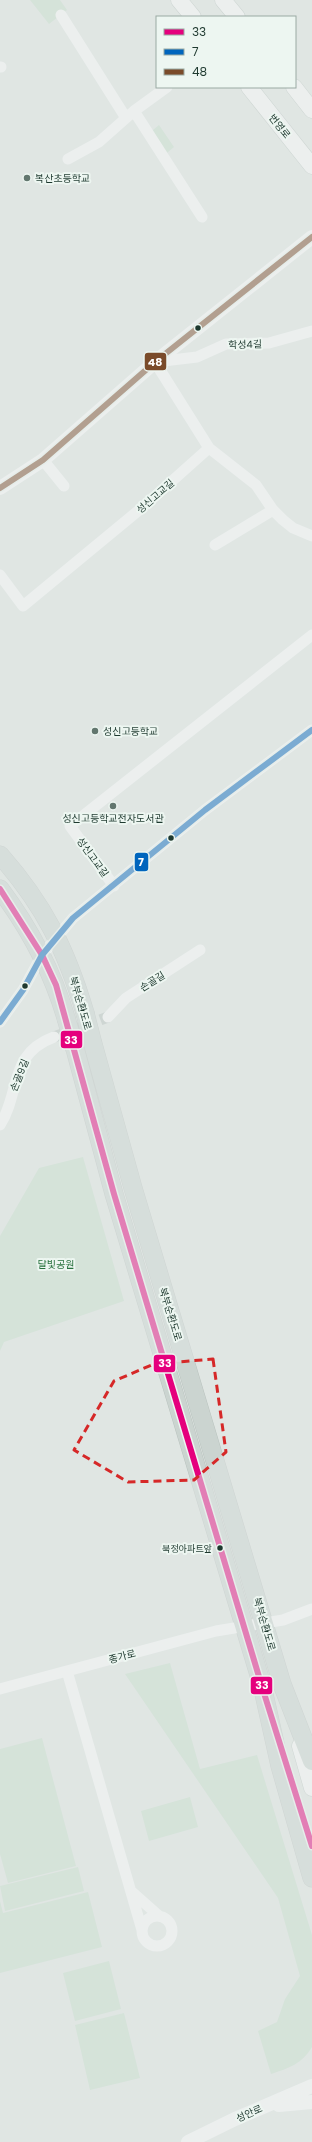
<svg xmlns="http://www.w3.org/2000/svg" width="312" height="2142" font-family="Poppins,'Noto Sans KR',sans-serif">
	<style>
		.green { fill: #c8e0cd }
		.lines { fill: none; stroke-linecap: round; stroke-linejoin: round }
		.minor-tunnel { stroke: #b9c3bf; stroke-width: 11; stroke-dasharray: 11 5.5; stroke-linecap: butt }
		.secondary-casing { stroke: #b9c3be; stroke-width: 17 }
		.primary-casing { stroke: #bac3bf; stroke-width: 19 }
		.minor { stroke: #fafbfb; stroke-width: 11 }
		.tertiary { stroke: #fafbfb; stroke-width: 14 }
		.secondary { stroke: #fafbfb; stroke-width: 16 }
		.primary { stroke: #cbd4d0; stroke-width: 18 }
		.primary-bridge-casing { stroke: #bac3bf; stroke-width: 19; stroke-linecap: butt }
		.primary-bridge { stroke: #cbd4d0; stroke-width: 18 }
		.bus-1-casing { stroke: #edf6f1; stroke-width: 9 }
		.bus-2-casing { stroke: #edf6f1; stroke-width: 9 }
		.bus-3-casing { stroke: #edf6f1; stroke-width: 9 }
		.bus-1 { stroke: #e5007d; stroke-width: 6 }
		.bus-2 { stroke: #0065bd; stroke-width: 6 }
		.bus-3 { stroke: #7a4b2a; stroke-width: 6 }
		.marked { fill: none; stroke: #d62828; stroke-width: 3; stroke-dasharray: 8 5; stroke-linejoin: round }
		.poi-dot { fill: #62766e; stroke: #edf6f1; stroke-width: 1.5 }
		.bus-dot { fill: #1e392f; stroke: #edf6f1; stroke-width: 1.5 }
		.labels { text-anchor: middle; stroke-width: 4; stroke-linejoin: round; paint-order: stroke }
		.bus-label { font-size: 9px; fill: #1e392f; stroke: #edf6f1; text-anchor: end }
		.street-label { font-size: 10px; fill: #1e392f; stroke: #edf6f1 }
		.poi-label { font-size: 10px; fill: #1e392f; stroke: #edf6f1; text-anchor: start }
		.park-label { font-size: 10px; fill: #27713d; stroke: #edf6f1 }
		.line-badge { stroke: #edf6f1; stroke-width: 1.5 }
		.badge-label { font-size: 11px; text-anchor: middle; font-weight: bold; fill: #fff }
	</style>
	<rect width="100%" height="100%" fill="#e0e6e3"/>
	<!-- green -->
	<path class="green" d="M30,0h30l7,10 -18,14z
		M159,125l15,22 -12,10 -15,-22z
		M83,1157l41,144 -120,41 -4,9v-115l39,-68z
		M170,1663l30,106 57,-14 55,180v112c-10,17 -23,21 -41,27l-13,-43 19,-9 8,-23 15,-23 -22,-78 -153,-224z
		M42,1738l34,128 -68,17 -8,-29v-105z
		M190,1797l8,30 -49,14 -8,-30z
		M78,1867l6,24 -79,20 -5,-25z
		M88,1892l14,55 -102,26v-72l3,12z
		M109,1961l12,48 -46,12 -12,-48z
		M124,2013l16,65 -50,12 -15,-65z"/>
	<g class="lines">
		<!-- minor-tunnel -->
		<path class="minor-tunnel" d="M54,1037l54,-20"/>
		<!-- secondary casing -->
		<g class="secondary-casing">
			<path id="secondary" d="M179,0l14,17
				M223,0l14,17
				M249,87l63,79
				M294,87l18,23
				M300,1746l12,42"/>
		</g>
		<!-- primary casing -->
		<g class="primary-casing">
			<path id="primary" d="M0,855c44,50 66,94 85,158
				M0,889c30,40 52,81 66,129
				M93,1044l40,144 149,496 30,77
				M75,1049l39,145 148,491 18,81 32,112"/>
		</g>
		<!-- minor -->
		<path class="minor" d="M61,15l65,103
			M0,67h1
			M134,111l68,106
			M68,159l31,-17 35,-31 33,-24
			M312,331l-43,12 -43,1 -29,13 -42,5 54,86 47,37 17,25 10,10 10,8 19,8
			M43,460l21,26
			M215,545l58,-35
			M0,575l23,31 121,-100 65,-58
			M114,886l-44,-60 242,-191
			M108,1017l18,-19 74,-48
			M0,1022l23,-32 19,-35 31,-37 132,-108 107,-80
			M0,1125c21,-33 8,-71 54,-88
			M67,1671l75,259
			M0,1689l216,-58 67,-11 29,-11
			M131,1891l27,24
			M142 1931a15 15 0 1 1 30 0a15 15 0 1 1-30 0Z"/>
		<!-- tertiary -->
		<path class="tertiary" d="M0,488l43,-28 112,-98 157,-125
			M279,2105l33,-3
			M188,2142l47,-23 77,-33"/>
		<!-- secondary -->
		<use href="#secondary" class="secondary"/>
		<!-- primary -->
		<use href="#primary" class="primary"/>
		<!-- primary-bridge casing -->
		<g class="primary-bridge-casing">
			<path id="primary-bridge" d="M85,1013l8,31
				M66,1018l9,31"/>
		</g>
		<!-- primary-bridge -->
		<use href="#primary-bridge" class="primary-bridge"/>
		<!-- bus-1 casing -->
		<g class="bus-1-casing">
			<path id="bus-1" d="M0,889l42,66 14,30 58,209 149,496 49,156"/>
		</g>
		<!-- bus-2 casing -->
		<g class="bus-2-casing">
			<path id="bus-2" d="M0,1022l23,-32 19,-35 31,-37 132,-108 107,-80"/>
		</g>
		<!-- bus-3 casing -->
		<g class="bus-3-casing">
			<path id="bus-3" d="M0,488l43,-28 112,-98 157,-125"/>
		</g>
		<!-- bus-1 -->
		<use href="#bus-1" class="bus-1"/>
		<!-- bus-2 -->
		<use href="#bus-2" class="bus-2"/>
		<!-- bus-3 -->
		<use href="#bus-3" class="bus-3"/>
	</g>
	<!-- marked area -->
	<path d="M0 0H312V2142H0ZM213,1359l13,93 -32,28 -66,2 -54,-32 40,-69 40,-17z" fill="#e0e6e3" fill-opacity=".55" fill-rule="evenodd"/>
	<path class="marked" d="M213,1359l13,93 -32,28 -66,2 -54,-32 40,-69 40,-17z"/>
	<!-- markers -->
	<g class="poi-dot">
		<circle cx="27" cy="178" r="4"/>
		<circle cx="95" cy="731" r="4"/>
		<circle cx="113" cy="806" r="4"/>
	</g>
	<g class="bus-dot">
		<circle cx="198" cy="328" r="3.5"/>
		<circle cx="171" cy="838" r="3.5"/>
		<circle cx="25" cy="986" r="3.5"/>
		<circle cx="220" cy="1548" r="3.5"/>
	</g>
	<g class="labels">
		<!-- bus labels -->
		<g class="bus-label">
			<text x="212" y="1552">북정아파트앞</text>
		</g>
		<!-- street labels -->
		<g class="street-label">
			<text transform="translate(280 126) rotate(51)" y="4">번영로</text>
			<text transform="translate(245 344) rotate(-2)" y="4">학성4길</text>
			<text transform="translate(155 496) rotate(-41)" y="4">성신고교길</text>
			<text transform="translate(93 857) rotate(54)" y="4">성신고교길</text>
			<text transform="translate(152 981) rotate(-32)" y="4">손골길</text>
			<text transform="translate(81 1003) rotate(74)" y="4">북부순환도로</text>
			<text transform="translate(19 1075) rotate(-68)" y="4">손골9길</text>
			<text transform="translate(171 1314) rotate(73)" y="4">북부순환도로</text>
			<text transform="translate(265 1624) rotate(74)" y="4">북부순환도로</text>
			<text transform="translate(122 1656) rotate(-15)" y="4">종가로</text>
			<text transform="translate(249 2113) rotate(-24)" y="4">성안로</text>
		</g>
		<!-- poi labels -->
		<g class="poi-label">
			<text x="35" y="182">복산초등학교</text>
			<text x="103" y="735">성신고등학교</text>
			<text x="113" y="822" text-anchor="middle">성신고등학교전자도서관</text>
		</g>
		<!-- park labels -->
		<g class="park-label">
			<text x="56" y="1268">달빛공원</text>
		</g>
	</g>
	<g class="line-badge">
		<rect x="144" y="352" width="23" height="19" rx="4" fill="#7a4b2a"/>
		<rect x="134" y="852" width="15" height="20" rx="4" fill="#0065bd"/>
		<rect x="60" y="1030" width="23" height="19" rx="4" fill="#e5007d"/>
		<rect x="153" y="1354" width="23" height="19" rx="4" fill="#e5007d"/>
		<rect x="250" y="1676" width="23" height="19" rx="4" fill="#e5007d"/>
	</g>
	<g class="badge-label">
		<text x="155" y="366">48</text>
		<text x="141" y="866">7</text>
		<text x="71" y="1044">33</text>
		<text x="165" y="1367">33</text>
		<text x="262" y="1689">33</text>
	</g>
	<!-- legend -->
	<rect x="156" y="16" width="140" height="72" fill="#edf6f1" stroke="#9aaaa3"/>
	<rect x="164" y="29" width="20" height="6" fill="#e5007d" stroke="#9aaaa3"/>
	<text x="192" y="36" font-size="12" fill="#1e392f">33</text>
	<rect x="164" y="49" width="20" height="6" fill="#0065bd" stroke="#9aaaa3"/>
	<text x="192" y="56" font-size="12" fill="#1e392f">7</text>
	<rect x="164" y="69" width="20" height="6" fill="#7a4b2a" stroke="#9aaaa3"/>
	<text x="192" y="76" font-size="12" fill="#1e392f">48</text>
</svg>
